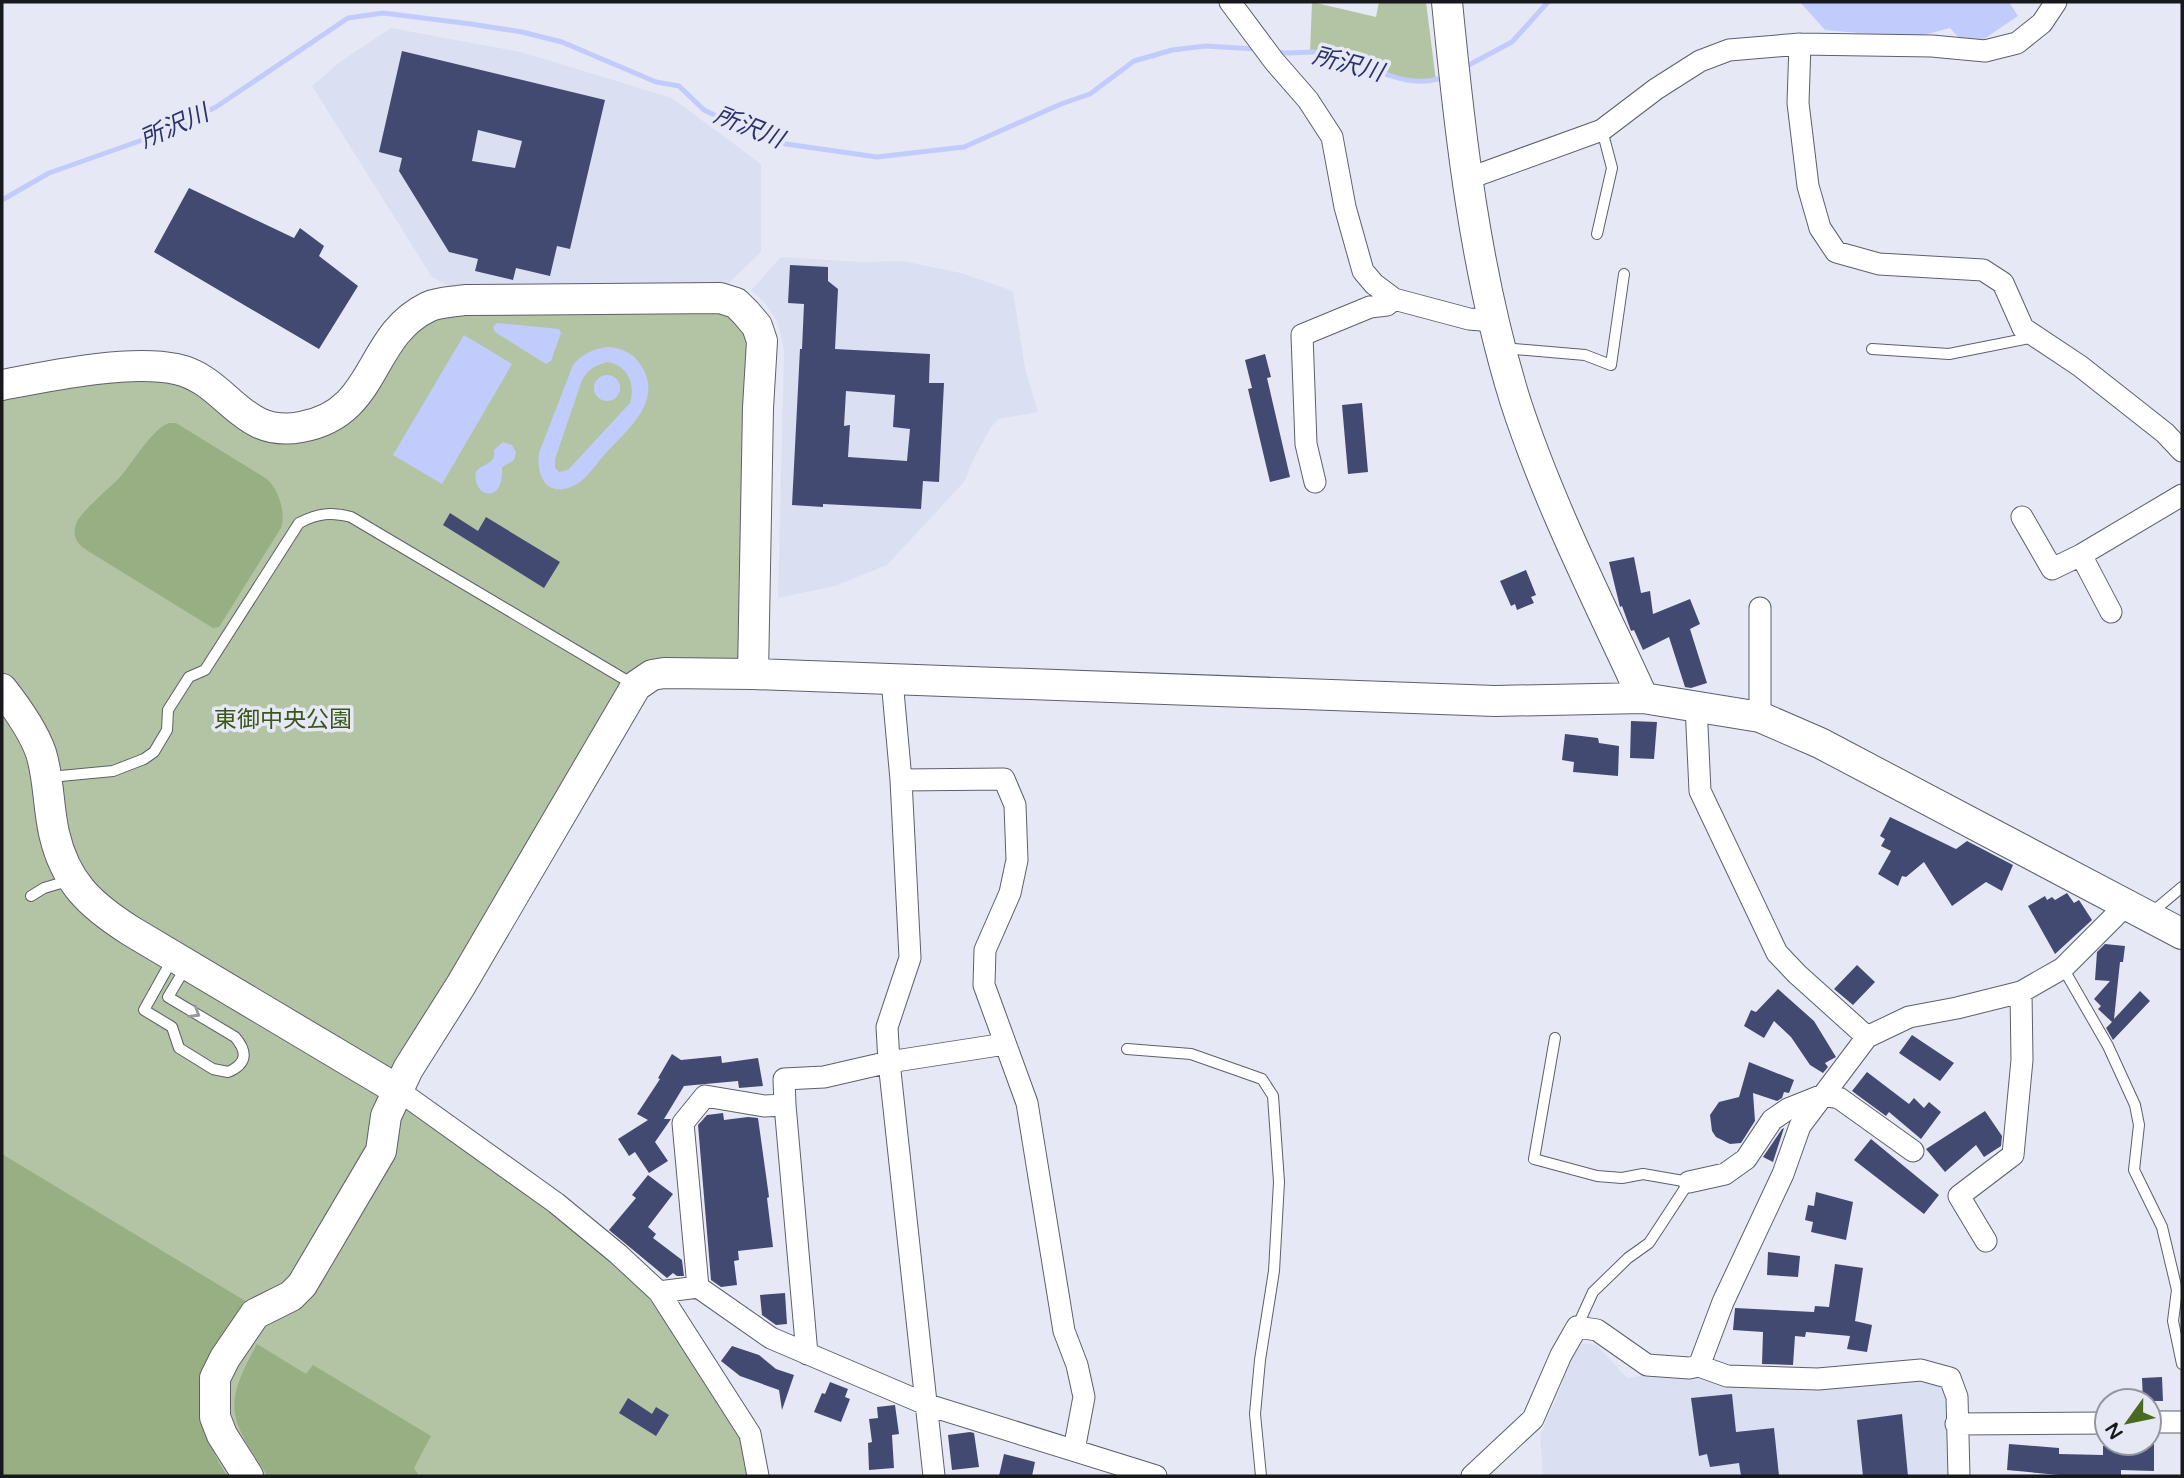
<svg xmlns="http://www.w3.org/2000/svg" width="2184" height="1478" font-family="'Varela Round','Noto Sans JP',sans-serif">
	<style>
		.built { fill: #dbdff2 }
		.green { fill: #b3c4a5 }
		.forest { fill: #97af82 }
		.water { fill: #c1ccfc; fill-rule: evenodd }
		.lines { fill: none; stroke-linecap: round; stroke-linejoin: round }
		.stream { stroke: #c1ccfc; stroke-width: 5 }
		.building { fill: #424a72; fill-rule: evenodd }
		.lane-casing { stroke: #5d606a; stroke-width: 12 }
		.street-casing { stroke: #5d606a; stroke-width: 23 }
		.secondary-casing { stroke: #5d606a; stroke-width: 32 }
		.lane { stroke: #fff; stroke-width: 10 }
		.street { stroke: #fff; stroke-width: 21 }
		.secondary { stroke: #fff; stroke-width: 30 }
		.oneway { stroke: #979899 }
		.labels { text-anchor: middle; stroke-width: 7; stroke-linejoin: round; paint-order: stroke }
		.park-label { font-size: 23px; fill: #395716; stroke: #e6e9f5 }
		.water-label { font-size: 24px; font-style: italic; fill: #2c336b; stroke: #e6e9f5 }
	</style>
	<rect width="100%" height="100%" fill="#e6e9f5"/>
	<!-- built -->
	<path class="built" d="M391,28l130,24 151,46 89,66v88l-40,39 -267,-2 -22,-12 -120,-191 29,-25z
		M781,257l80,5 42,-1 58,12 52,18 12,77 13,44 -39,7 -8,8 -18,33 -9,22 -77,83 -52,21 -57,12 6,-247 -6,-28 -13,-20 -14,-13z
		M1575,1343l22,2 30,33 72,-12 251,12 9,98h-416l-3,-41 22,-50 -1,-30z"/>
	<!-- green -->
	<path class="green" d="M1312,2l64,15 3,-15h47l10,79 -44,-4 -68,-24h-14z
		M706,307l25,6 23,30 -10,310 -6,7 -69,3 -285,432 116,76 135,110 24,30 81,123 11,42h-749v-1082l61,-14 115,-2 113,61 112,-99 36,-28z"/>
	<!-- forest -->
	<path class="forest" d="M169,423h7l91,56c12,11 19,34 14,49l-62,99 -6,1 -125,-77c-11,-7 -16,-14 -12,-27 3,-11 36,-38 45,-48 12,-14 32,-48 48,-53z
		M2,1154l245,148c-24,32 -49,72 -44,114 2,22 13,42 24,60h-225z
		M257,1344l49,30 7,-9 118,71 -17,32 5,8h-151c-39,-58 -46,-68 -11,-132z"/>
	<!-- water -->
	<path class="water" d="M1800,2h209l9,14 -40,27 -19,-5 -9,-10 -37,10 -88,-8z
		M497,323l62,6 2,4 -10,28 -5,3 -51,-32 -2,-5z
		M464,335l48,29 -70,120 -49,-29z
		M607,347c15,1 27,6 35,20 21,35 -15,63 -37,87 -10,11 -20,28 -34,33 -26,10 -35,-14 -32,-34l34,-88c9,-11 20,-16 34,-18zM607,362c20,3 29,21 23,41l-62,67 -9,2 -4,-4v-9l27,-79c6,-11 14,-15 25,-18z
		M594 388a13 13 0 1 1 26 0a13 13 0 1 1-26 0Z
		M503,442l9,3 4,8 -2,7 -12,7c2,41 -31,28 -26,5 8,-10 20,-7 18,-22z"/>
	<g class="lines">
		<!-- stream -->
		<path class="stream" d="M1276,52c17,3 34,-2 50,1 38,8 81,41 120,23
			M1465,67l47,-25 36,-40
			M2,200l47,-27 116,-41 51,-25 132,-89 35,-5 88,11 51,8 40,10 94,40 23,4 25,24 68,32 105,15 87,-10 97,-43 29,-10 44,-33 38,-11 34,-4 50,3"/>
	</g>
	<!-- building -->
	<path class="building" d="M402,51l203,49 -35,149 -13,-3 -7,30 -34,-8 -3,12 -38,-9 3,-12 -29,-7 -50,-81 3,-13 -23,-6zM478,130l44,11 -7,27 -43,-7z
		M189,188l105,50 6,-10 24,18 -5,10 39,30 -39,63 -165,-97z
		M790,265l38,2v14l10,8 -3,60 95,5 -1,29h15l-5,99 -16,-1 -2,28 -98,-5v3l-31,-2 8,-156h2l2,-45 -16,-1zM846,391l49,4 -2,32 17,2 -3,32 -59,-4 2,-32 -6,1z
		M1265,354l6,23 -4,1 23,99 -20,5 -22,-93 4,-1 -7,-28z
		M1362,403l6,69 -20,2 -6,-69z
		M450,513l28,18 8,-14 74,45 -16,26 -101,-63z
		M1634,557l7,36 9,-2 3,23 37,-15 10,25 -10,5 17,54 -16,5 -6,-1 -16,-50 -26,13 -9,-20 -3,1 -9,-25 -2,1 -11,-45z
		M1526,570l10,25 -5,2 3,6 -17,7 -2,-6 -4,2 -11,-25z
		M1631,721l26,1 -3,37 -24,-1z
		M1565,734l33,4 1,5 20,3 -1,30 -45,-4 1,-10 -12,-2z
		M1890,817l66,32 11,-8 46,24 -11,26 -16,-9 -34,24 -28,-44 -18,15 -4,-1 -4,10 -20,-12 13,-23 -10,-5 4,-7 -5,-3z
		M2067,893l7,10 5,-3 13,20 -37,34 -27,-48 17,-10 2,4 5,-3 3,3z
		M2105,944l20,2 -2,16h-3l-6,57 26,-28 10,10 -37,39 -7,-12 6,-6 -14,-13 3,-3 -7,-7 16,-18 -15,-1 2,-28z
		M1857,965l18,17 -22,23 -19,-16z
		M1778,989l36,32 22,36 -11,6 3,4 -5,6 -13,-8 -19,-28 -17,-16 -10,17 -20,-12 7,-16 5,2z
		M1912,1035l42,28 -14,18 -41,-28z
		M672,1054l9,6 40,-4 1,7 36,-5 5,28 -24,2 -1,-7 -54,5 -20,33h7l-16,23 13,19 -19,12 -14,-21 -6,4 -11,-17 30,-19 -11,-6 23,-35 -2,-1z
		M1749,1062l45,18 -5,13 -5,-1 -2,6 -5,3 -24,-8 2,28 -14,22 -11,1 -14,-7 -4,-6 -2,-16 9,-13 20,-5z
		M1867,1072l42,32 5,-6 10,10 5,-6 12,10 -20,27 -32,-27 -3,4 -34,-25z
		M1985,1111l17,25 -1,10 -17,11 -8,-12 -31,27 -19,-23z
		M723,1113l1,7 24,-3 10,1 11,79 -2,1 6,49 -35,4 1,9 -5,1 3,24 -16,2 -10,-7 -13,-155 9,-10z
		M1784,1128l-11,34 -10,-5 19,-28z
		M1871,1139l68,56 -15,19 -70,-54z
		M648,1175l25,19 -25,33 8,7 -3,4 29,22 2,16h-7l-4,-3 -6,5 -58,-48 27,-32 -4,-3z
		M1816,1192l37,10 -7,38 -35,-8 2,-10 -8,-2 3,-15 6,1z
		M1768,1252l32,4 -2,21 -31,-2z
		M1835,1264l28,4 -8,53 17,4 -5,27 -20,-3 3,-13 -44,-4 -1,5 -10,-1 -2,29 -31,-1 1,-32 -30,-2 2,-22 79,4 1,-6 14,1z
		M785,1293l2,31 -11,1 -14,-10 -2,-20z
		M732,1346l27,9 17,14 18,6 -12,35 -3,-20 -39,-14 -19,-15z
		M2162,1377l1,24h-20l-1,-23z
		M830,1382l18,7 -3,8 5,2 -9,23 -27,-10 8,-19 3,1z
		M1732,1394l4,38 38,-4 5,48h-38l-2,-13 -29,4 -3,-13 -8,2 -8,-58z
		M628,1398l24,16 4,-7 13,8 -13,21 -37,-23z
		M895,1405l4,29 -7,1 2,33 -25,2 -1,-27 4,-1 -3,-23 9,-1 -1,-11z
		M1902,1414l6,62h-45l-6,-56z
		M970,1432l4,1 5,34 -27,3 -4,-35z
		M2135,1443h19v28l-33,-1v6h-51l-63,-6 2,-26 50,4v6l44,1v-9z
		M1004,1454l31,8 -3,14h-33z"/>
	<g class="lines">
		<!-- lane casing -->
		<g class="lane-casing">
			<path id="lane" d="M1597,234l15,-66 -10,-38
				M1503,348l82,7 26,10 13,-91
				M1872,349l77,5 86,-17
				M50,777l63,-6 31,-12 10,-7 13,-22 1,-20 21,-33 16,-7 94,-147c19,-10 32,-11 52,-6l285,169
				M31,896l13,-8 27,-8
				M2151,913l31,-26
				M173,958l-29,52 28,17 7,21 34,21 15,3c19,-8 20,-20 7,-35l-67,-40 18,-30
				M2063,968l45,78 27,59 4,20 -5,45 28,57 15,63 -4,31 9,43
				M1555,1038l-21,121 63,17 25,2 21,-4 46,8 -40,61 -21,15 -35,34 -16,35
				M1127,1049l64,5 71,25 11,17 6,86 -5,89 -14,89 -5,54 6,62"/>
		</g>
		<!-- street casing -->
		<g class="street-casing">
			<path id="street" d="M1230,2l44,59 34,39 24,37 13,70 18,64 11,13 20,15 75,20 24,2
				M1800,44l-2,59 10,83 12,42 16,24 43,12 104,6 20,13 20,45 57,38 85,67 17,18
				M1467,179l135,-49 54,-41 44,-28 29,-11 71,-6 132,2 53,5 32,-8 25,-20 14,-21
				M1315,482l-9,-38 -4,-109 68,-28 17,-2 7,-6
				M2022,517l30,52 29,-14 101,-60
				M2081,555l30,57
				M892,680l9,100 9,178 -23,69 2,35 116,-18
				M1696,705l4,86 77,162 20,21 70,63
				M1760,717v-109
				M901,780l103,-1 11,26 2,55 -7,33 -25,57 -1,35 43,118 37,228 13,34 7,32 -10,53
				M398,1090l158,113 62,51 41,38 91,142 8,42
				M785,1105l-1,-26 40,-2 65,-15 45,414
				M1689,1182l36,-8 21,-15 26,-39 16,-11 35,-14 16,3 74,53
				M1986,1241l-27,-45 54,-41 9,-95 -1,-68
				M698,1287l-15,-164 22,-27 59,10 21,-1 22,249
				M659,1292l39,-5 73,51 157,67 228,71
				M1699,1366l24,-64 60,-128 17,-48 67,-89 42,-20 48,-9 64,-16 42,-24 63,-63
				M2149,1422h33
				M1956,1424l151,-1
				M1472,1476l61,-57 28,-64 16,-28 20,3 50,35 42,3 10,-2 28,10 91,3 103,-9 29,8 7,19 2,79"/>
		</g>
		<!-- secondary casing -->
		<g class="secondary-casing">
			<path id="secondary" d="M1447,2c13,133 28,269 68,398 33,102 83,200 128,298
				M2,385c47,-9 128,-26 174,-16 52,11 64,70 125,58 78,-14 65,-90 127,-120 10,-5 25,-5 37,-7l255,-2 16,5 10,10 11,13 5,15 -4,67 -5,266
				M2,689c15,19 31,41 39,64 8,26 7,53 13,80 11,49 36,72 77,98l267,159
				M248,1476l-26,-41 -7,-18v-39l10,-20 30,-44 36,-18 11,-11 79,-134 5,-35 22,-47 53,-84 175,-299 16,-11 12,-2 89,1 742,27 148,-3 117,19 60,26 362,191"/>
		</g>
		<!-- lane -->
		<use href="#lane" class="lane"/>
		<!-- street -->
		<use href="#street" class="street"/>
		<!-- secondary -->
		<use href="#secondary" class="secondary"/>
	</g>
	<!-- one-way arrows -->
	<defs><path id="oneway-chevron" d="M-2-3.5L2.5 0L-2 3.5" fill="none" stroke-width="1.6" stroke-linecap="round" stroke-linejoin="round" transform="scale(1.75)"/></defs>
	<use class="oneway" href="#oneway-chevron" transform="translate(195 1013) rotate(31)"/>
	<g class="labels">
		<!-- park labels -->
		<g class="park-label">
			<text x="283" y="727">東御中央公園</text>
		</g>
		<!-- water labels -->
		<g class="water-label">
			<text transform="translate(1348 64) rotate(15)" y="8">所沢川</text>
			<text transform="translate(174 126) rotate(-24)" y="8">所沢川</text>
			<text transform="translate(749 127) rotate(22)" y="8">所沢川</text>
		</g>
	</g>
	<!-- border -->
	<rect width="2184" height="1478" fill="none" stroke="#18191d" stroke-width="7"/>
	<!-- north arrow -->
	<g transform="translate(2128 1422) rotate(237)"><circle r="33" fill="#e6e9f5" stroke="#94969f" stroke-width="2"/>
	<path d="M0-5L12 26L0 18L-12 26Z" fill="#486a21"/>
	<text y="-10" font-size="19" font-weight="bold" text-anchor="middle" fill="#18191d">N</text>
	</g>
</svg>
